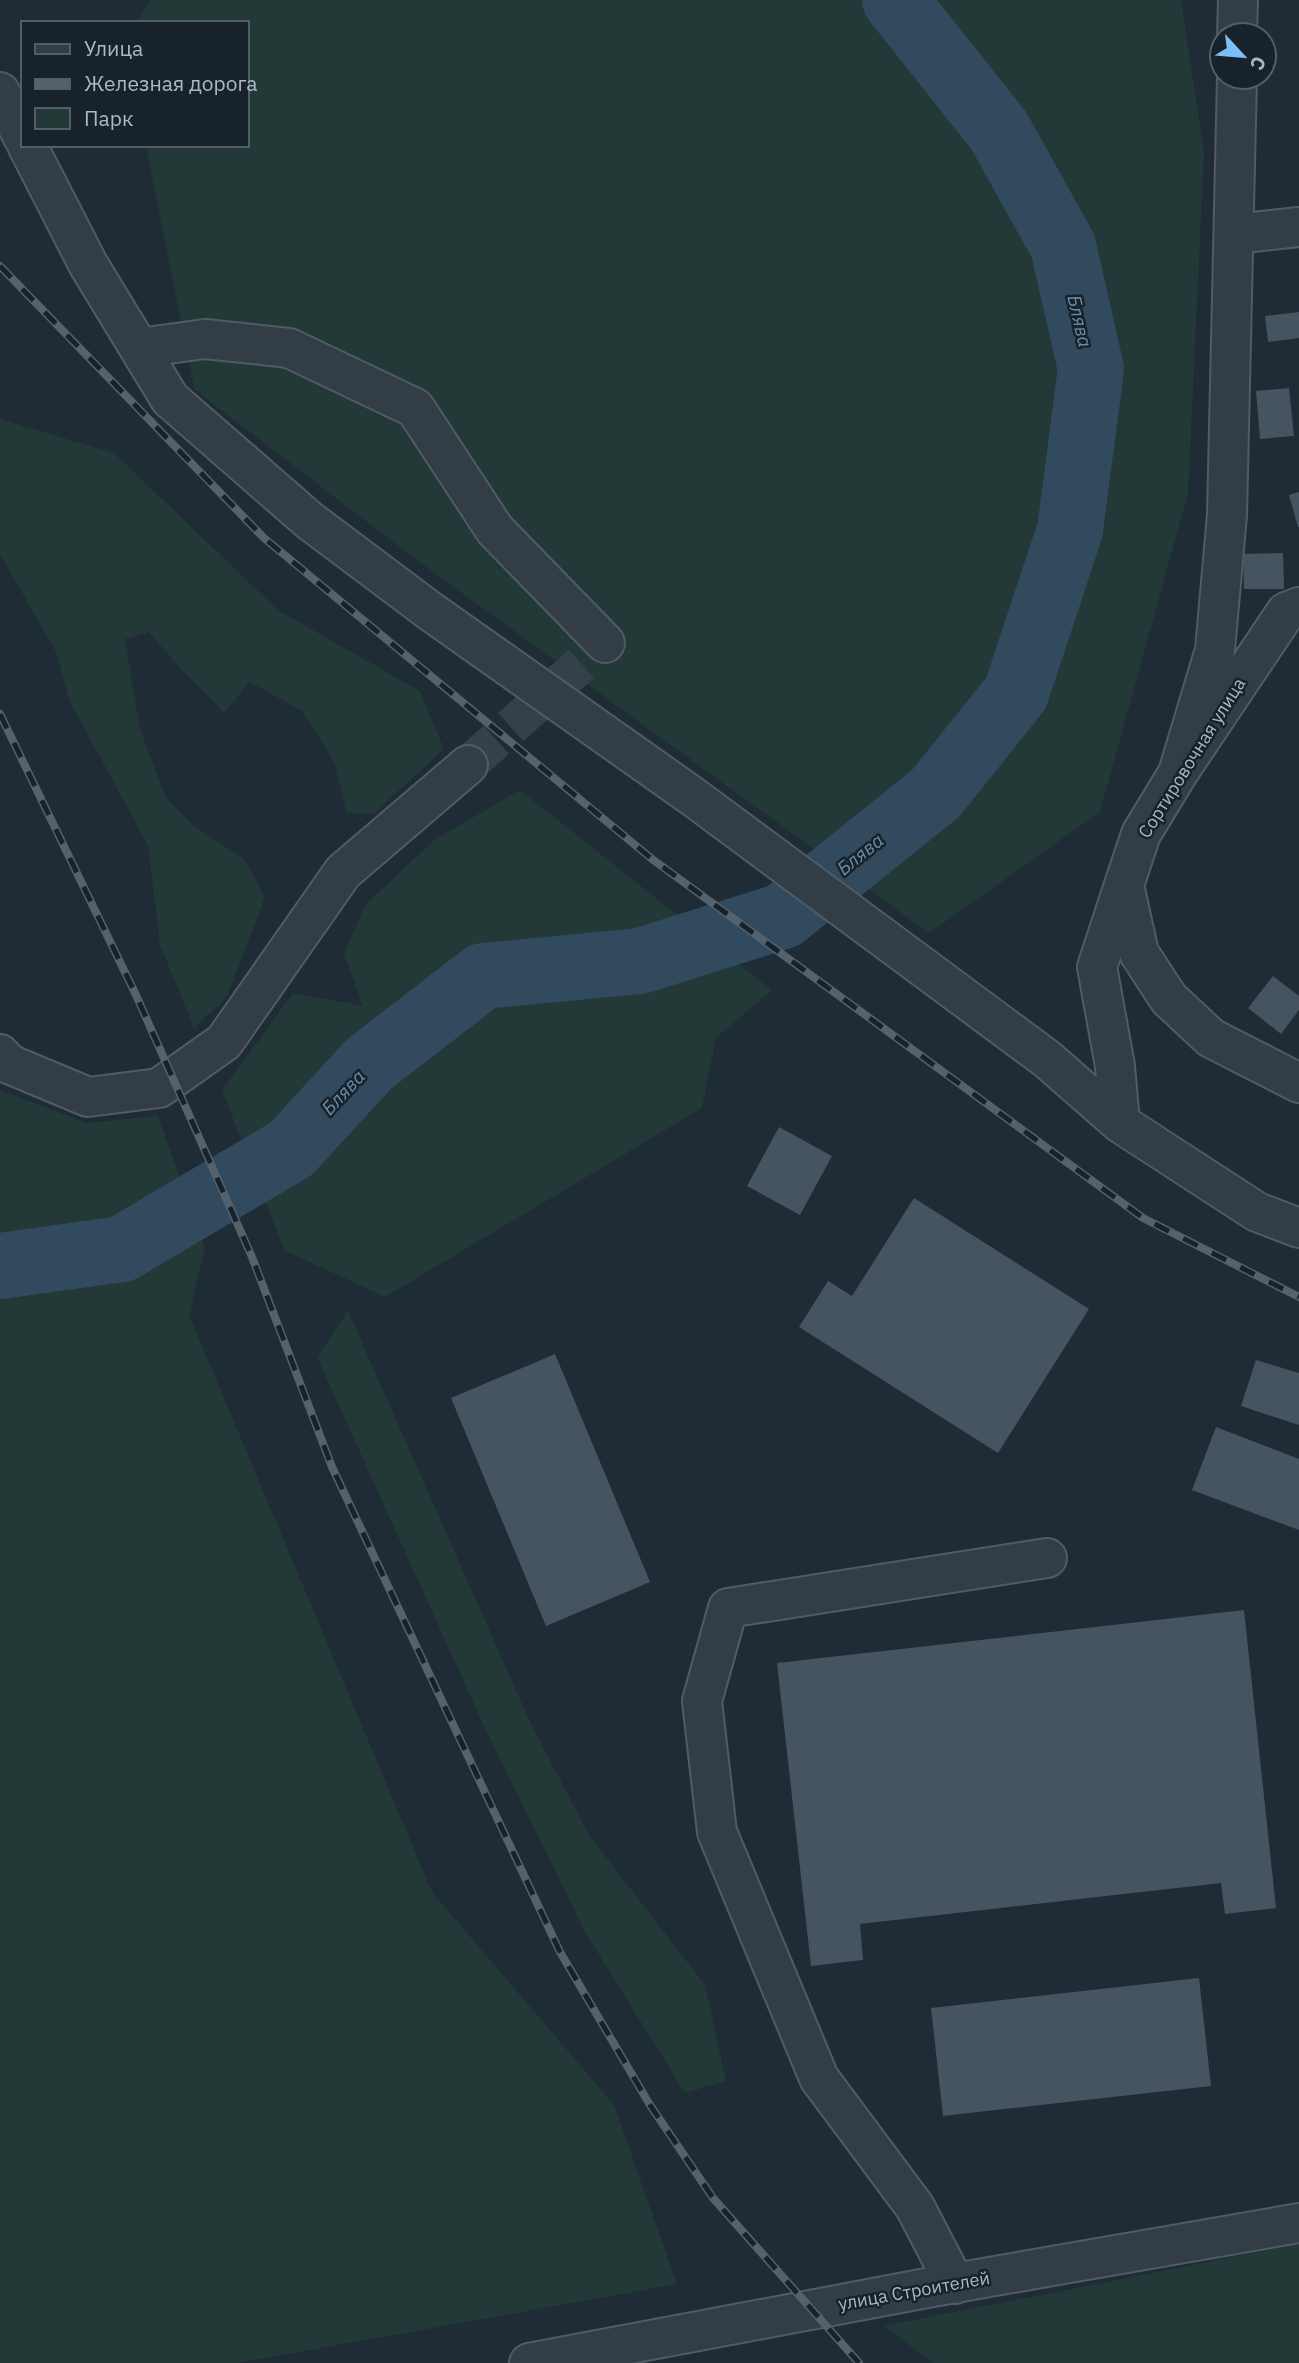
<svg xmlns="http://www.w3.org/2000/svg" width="1299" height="2363" font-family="'IBM Plex Sans',sans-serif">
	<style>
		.green { fill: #223937 }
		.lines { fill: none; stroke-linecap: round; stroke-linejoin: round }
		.river { stroke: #324a5e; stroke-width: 66 }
		.building { fill: #455460 }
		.minor-tunnel { stroke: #34414b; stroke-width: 38; stroke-dasharray: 38 19; stroke-linecap: butt }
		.minor-casing { stroke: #505b65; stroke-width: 42 }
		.minor { stroke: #323d46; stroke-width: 38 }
		.rail-casing { stroke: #54626e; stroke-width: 8 }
		.rail { stroke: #18222b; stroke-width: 5; stroke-dasharray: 16; stroke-linecap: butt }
		.labels { text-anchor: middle; stroke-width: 5; stroke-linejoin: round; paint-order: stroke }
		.street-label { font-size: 18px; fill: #acb8c4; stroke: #18222b }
		.water-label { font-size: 19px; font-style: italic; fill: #6c8ea8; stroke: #18222b }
	</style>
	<rect width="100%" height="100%" fill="#1f2c36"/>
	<!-- green -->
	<path class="green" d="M150,0h1031l23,153 -16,340 -88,319 -171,121 -511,-372 -223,-171 -49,-245h101v-122h-111z
		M0,419l114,34 164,157 142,81 24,58 -70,64h-27l-12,-50 -33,-52 -52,-29 -26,31 -45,-46 -30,-35 -24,7 15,90 25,67 29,30 50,33 21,38 -38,100 -33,31 -34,-83 -12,-100 -78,-143 -14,-50 -56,-98z
		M520,790l252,200 -56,48 -14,70 -317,189 -101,-47 -62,-160 71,-97 70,13 -19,-52 21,-49 68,-64z
		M0,1090l87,33 71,-7 47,133 -16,66 243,577 182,213 63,179 -439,79h-238z
		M348,1311l182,411 59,113 116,150 21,96 -41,12 -100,-161 -102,-208 -166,-367z
		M1299,2244v119h-366l-49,-37z"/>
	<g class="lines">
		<!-- river -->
		<path class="river" d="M0,1266l122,-17 169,-100 78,-85 114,-88 157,-15 143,-45 153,-123 80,-100 54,-163 21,-161 -28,-123 -64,-115 -104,-131"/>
	</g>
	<!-- building -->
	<path class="building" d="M1299,312v26l-31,4 -3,-26z
		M1289,388l5,48 -34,3 -4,-48z
		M1299,492v35h-1l-9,-32z
		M1283,553l1,36h-40l-1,-35z
		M1273,976l26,20v14l-18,24 -33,-26z
		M779,1127l53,29 -32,59 -53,-29z
		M914,1198l175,111 -91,144 -199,-126 29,-46 24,15z
		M555,1354l95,228 -104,44 -95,-228z
		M1256,1360l43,13v52l-58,-19z
		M1216,1427l83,32v71l-107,-40z
		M1244,1610l32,298 -51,6 -4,-31 -361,41 3,36 -52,6 -34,-303z
		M1199,1978l12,108 -268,30 -12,-108z"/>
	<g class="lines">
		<!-- minor-tunnel -->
		<path class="minor-tunnel" d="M468,765l137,-122"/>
		<!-- minor casing -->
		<g class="minor-casing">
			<path id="minor" d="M1237,35l1,-35
				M0,92l23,45
				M27,145l61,119 82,135 140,122 120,90 262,185 355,263 73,64 137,89 42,16
				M1235,234l64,-7
				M139,348l66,-9 84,9 126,60 80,122 110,113
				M1299,607l-13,5 -108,161 -37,61 -17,51 15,68 30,46 42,39 88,45
				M1178,773l37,-123 12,-135 10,-438
				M0,1054l9,10 79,33 71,-9 65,-46 119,-170 125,-107
				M1120,1123l-5,-57 -18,-99 27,-82
				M955,2284l-40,-77 -96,-129 -102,-246 -15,-131 26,-93 319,-50
				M529,2363l403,-76 367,-64"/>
		</g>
		<!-- minor -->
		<use href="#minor" class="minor"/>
		<!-- rail casing -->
		<g class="rail-casing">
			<path id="rail" d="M0,266l264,272 388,321 491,359 156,79
				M0,714l136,281 116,262 80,210 228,485 90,153 63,93 146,165"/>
		</g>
		<!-- rail -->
		<use href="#rail" class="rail"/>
	</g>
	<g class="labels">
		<!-- street labels -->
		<g class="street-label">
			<text transform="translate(1192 758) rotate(-58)" y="6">Сортировочная улица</text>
			<text transform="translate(914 2291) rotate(-10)" y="6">улица Строителей</text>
		</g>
		<!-- water labels -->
		<g class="water-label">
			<text transform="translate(1080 321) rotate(77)" y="7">Блява</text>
			<text transform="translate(860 854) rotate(-39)" y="7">Блява</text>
			<text transform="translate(343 1092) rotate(-47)" y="7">Блява</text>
		</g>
	</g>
	<!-- legend -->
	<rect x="21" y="21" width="228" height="126" fill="#18222b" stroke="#535e68" stroke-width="2"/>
	<rect x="35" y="44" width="35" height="10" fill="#323d46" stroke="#535e68" stroke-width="2"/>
	<text x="84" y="56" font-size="21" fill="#acb8c4">Улица</text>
	<rect x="35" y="79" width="35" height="10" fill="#54626e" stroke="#535e68" stroke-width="2"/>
	<text x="84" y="91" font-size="21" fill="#acb8c4">Железная дорога</text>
	<rect x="35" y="108" width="35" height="21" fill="#223937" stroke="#535e68" stroke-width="2"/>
	<text x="84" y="126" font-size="21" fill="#acb8c4">Парк</text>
	<!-- north arrow -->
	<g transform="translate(1243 56) rotate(116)"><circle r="33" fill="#18222b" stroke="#535e68" stroke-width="2"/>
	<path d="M0-5L12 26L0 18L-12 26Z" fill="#7cbef8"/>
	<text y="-10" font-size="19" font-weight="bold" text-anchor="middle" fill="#acb8c4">С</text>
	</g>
</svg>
